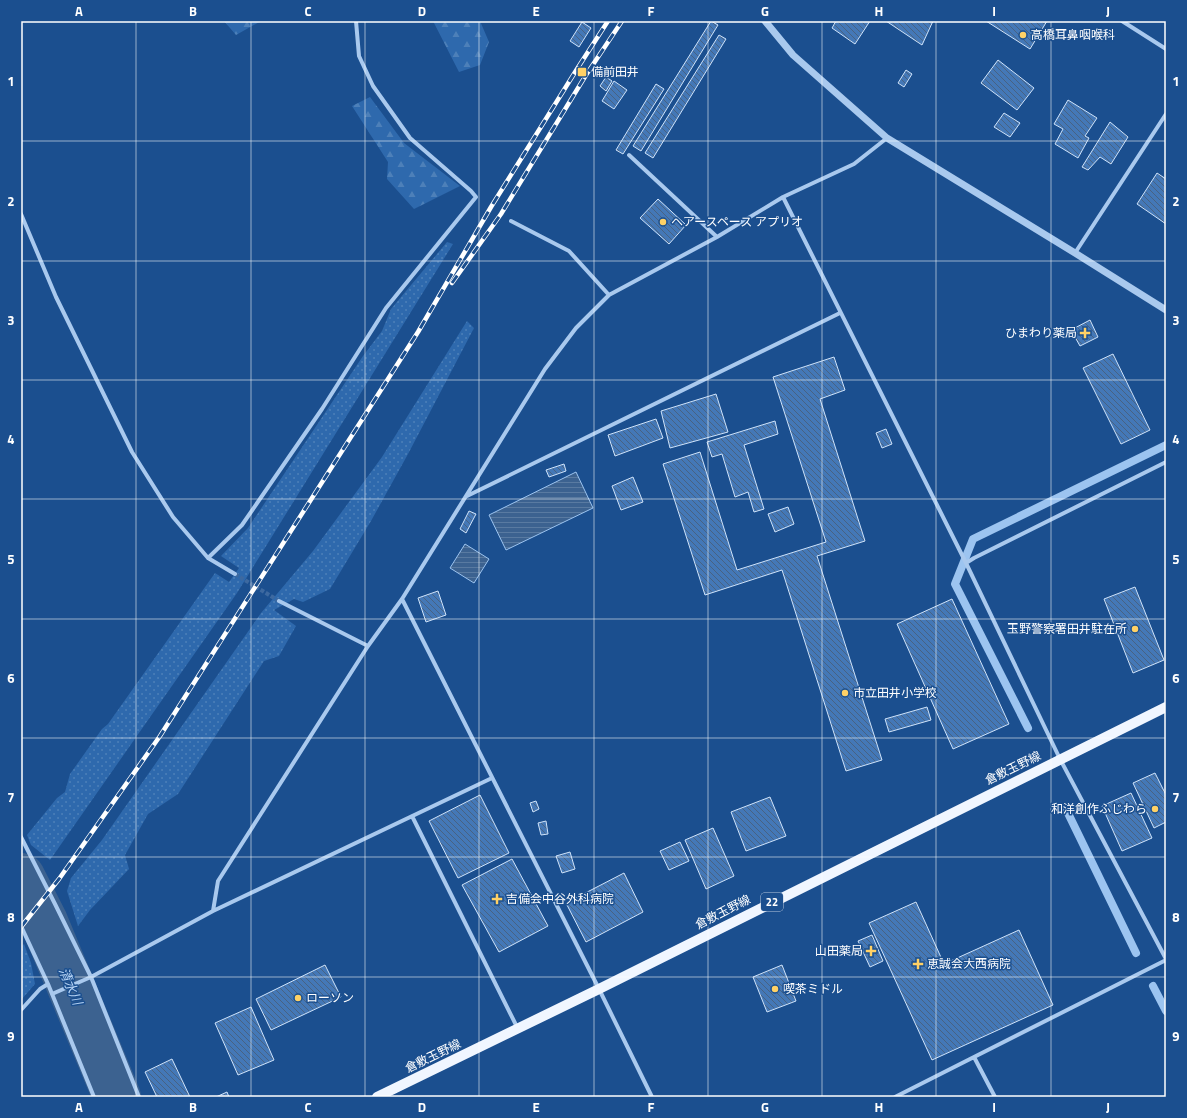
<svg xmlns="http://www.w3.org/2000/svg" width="1187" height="1118" font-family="'Titillium Web','Noto Sans JP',sans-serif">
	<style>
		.grass { fill: url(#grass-dots) }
		.forest { fill: url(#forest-firs) }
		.water { fill: url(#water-rules); stroke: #9cc4f0 }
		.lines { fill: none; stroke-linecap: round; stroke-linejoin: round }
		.stream { stroke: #9cc4f0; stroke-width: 8 }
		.river { stroke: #3c6290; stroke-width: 48 }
		.building { fill: url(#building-back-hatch); stroke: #cfe3fa }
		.minor-tunnel { stroke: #3d69a0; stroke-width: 4; stroke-dasharray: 4 2; stroke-linecap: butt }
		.minor { stroke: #a9c9ee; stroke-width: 4 }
		.tertiary { stroke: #a9c9ee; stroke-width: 7 }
		.primary { stroke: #f0f6ff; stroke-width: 10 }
		.rail-casing { stroke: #fff; stroke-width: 4.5 }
		.rail { stroke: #1b4f8f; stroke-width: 3; stroke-dasharray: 9; stroke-linecap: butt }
		.grid { fill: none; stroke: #fff; stroke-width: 1; stroke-opacity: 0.55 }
		.poi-dot { fill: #ffd166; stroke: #1b4f8f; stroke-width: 1.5 }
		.labels { text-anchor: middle; stroke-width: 3; stroke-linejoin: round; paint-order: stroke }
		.shield { fill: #1b4f8f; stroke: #bbcadd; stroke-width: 1 }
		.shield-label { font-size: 11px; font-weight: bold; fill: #fff }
		.poi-label { font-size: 12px; fill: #fff; stroke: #1b4f8f; text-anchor: start }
		.street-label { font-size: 12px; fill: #fff; stroke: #1b4f8f }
		.water-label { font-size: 13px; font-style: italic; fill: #b5d3f5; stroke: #1b4f8f }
		.neatline { fill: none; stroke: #fff; stroke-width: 1.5 }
		.grid-label { font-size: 13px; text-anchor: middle; font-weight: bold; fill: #fff }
	</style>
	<defs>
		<pattern id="grass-dots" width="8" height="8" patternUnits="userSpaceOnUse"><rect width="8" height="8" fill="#2e69ad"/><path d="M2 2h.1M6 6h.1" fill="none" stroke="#4d80b9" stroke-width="1.8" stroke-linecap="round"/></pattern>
		<pattern id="forest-firs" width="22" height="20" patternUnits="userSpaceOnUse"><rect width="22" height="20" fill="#2e69ad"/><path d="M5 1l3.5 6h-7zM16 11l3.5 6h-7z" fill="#4d80b9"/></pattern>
		<pattern id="water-rules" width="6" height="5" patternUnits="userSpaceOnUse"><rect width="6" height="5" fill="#3c6290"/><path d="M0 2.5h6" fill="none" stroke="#597aa1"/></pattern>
		<pattern id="building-back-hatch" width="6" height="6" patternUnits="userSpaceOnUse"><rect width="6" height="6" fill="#4478b7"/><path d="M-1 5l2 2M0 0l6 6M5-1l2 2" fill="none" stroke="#486282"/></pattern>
	</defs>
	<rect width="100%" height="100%" fill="#1b4f8f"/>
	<!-- grass -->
	<path class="grass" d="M447,242l6,2 -216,349 -187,267 -19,-15 -4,-10 30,-37 8,-6 5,-18 32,-45 6,-5 107,-151 14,9 10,-14 -18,-12 27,-28 115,-172 19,-25 9,-22z
		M467,321l7,7 -66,126 -37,67 -41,68 -27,13 -9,-3 -20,11 22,16 -17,30 -15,5 -86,133 -30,20 -23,41 4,14 -39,41 -12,16 -11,-35 4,-13 31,-38 159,-227 52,-62 69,-94z
		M24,944l7,19 4,21 -14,16v-53z"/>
	<!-- forest -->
	<path class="forest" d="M224,21h37l-25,14z
		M433,21h47l9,21 -9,23 -21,7z
		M370,97l34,46 56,43 -46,23 -27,-30 1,-17 -36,-56z"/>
	<!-- water -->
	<path class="water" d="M576,472l17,36 -87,42 -17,-35z
		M465,544l24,15 -15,24 -24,-15z"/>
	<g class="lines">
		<!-- stream -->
		<path class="stream" d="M1028,728l-73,-144 18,-45 193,-94
			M1065,807l71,146
			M1153,986l13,25"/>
		<!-- river -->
		<path class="river" d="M21,877l23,45 73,175"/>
	</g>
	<!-- building -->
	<path class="building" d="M711,21l7,4 -77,126 -8,-5z
		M836,21h34l-15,23 -23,-16z
		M886,21h47l-11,24z
		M986,21h61l-17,28z
		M582,22l9,6 -12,19 -9,-6z
		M719,35l7,4 -73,119 -8,-5z
		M998,60l36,28 -17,22 -36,-27z
		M906,70l6,4 -8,13 -6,-4z
		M606,77l6,4 -6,10 -6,-5z
		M614,81l13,9 -13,19 -12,-8z
		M656,84l8,5 -41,65 -7,-4z
		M1068,100l29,18 -12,18 4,2 -11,20 -23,-14 8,-15 -9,-5z
		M1004,113l16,10 -10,14 -16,-10z
		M1110,122l18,15 -17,27 -11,-7 -12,13 -6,-3z
		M1157,173l9,6v45l-29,-20z
		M658,199l28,26 -17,19 -29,-26z
		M1090,320l8,17 -18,9 -9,-16z
		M1113,354l37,76 -29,14 -38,-76z
		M834,357l11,33 -25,9 45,142 -48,15 65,204 -36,11 -64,-201 -77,25 -42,-131 37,-12 37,118 89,-28 -53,-165z
		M716,394l12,38 -58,16 -9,-37z
		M656,419l7,19 -48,18 -7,-21z
		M775,421l3,13 -34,11 20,64 -10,3 -6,-20 -13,5 -13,-43 -10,3 -5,-15z
		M886,429l6,15 -10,4 -6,-15z
		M564,464l2,7 -17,6 -3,-7z
		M633,477l10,25 -22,8 -9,-24z
		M788,507l6,17 -19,8 -7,-18z
		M469,511l7,3 -10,19 -6,-4z
		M1135,587l29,73 -31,13 -29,-74z
		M438,591l8,24 -20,7 -8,-24z
		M952,599l57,125 -56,25 -56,-125z
		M927,707l4,13 -42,12 -4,-13z
		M1155,773l11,22v27l-12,6 -21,-45z
		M1131,793l21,45 -30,13 -20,-45z
		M480,795l29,58 -51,25 -29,-57z
		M770,797l16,39 -40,15 -15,-39z
		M536,801l3,8 -6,3 -3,-9z
		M546,821l2,13 -7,1 -3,-12z
		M713,828l21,48 -28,13 -21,-49z
		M680,842l9,19 -20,9 -9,-19z
		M570,852l5,17 -13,4 -6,-17z
		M512,859l36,67 -49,26 -37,-67z
		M624,873l19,39 -57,30 -20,-39z
		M916,902l28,62 75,-34 34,75 -121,55 -63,-137z
		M872,935l11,26 -13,6 -12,-26z
		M325,965l16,32 -70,33 -15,-31z
		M782,965l14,36 -29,11 -14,-35z
		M251,1007l23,53 -36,15 -23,-52z
		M172,1059l18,38h-33l-12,-25z
		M227,1092l2,5h-13z"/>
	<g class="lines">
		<!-- minor-tunnel -->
		<path class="minor-tunnel" d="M235,574l44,27"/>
		<!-- minor -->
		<path class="minor" d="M1122,21l44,28
			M629,155l88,82
			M783,197l183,366 94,196 106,200
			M21,214l35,83 76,155 41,65 35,41 27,16
			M511,221l58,30 40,44
			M1075,253l91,-139
			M467,496l373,-183
			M208,558l34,-33 80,-116 64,-101 90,-111 -5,-6 -61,-53 -37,-52 -14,-30 -3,-35
			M966,563l8,-5 192,-96
			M402,599l197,390 53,108
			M279,601l89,45
			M412,816l106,213
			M21,837l34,67 36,73 48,120
			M213,911l5,-30 150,-235 34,-47 143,-230 31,-41 33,-33 108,-58 66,-40 71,-33 33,-26
			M21,926l27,58 46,113
			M52,994l39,-17 122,-66 279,-133
			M21,1010l19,-21 8,-5
			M974,1057l21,40
			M895,1097l271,-137"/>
		<!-- tertiary -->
		<path class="tertiary" d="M765,21l28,34 94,83 188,115 91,57"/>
		<!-- primary -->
		<path class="primary" d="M377,1097l222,-108 567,-282"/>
		<!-- rail casing -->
		<g class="rail-casing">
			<path id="rail" d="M452,283l49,-69 85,-139 36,-54
				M21,927l38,-48 101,-143 258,-404 73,-125 86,-138 31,-48"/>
		</g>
		<!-- rail -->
		<use href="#rail" class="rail"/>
	</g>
	<!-- grid -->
	<path class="grid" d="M136,21v1076M251,21v1076M365,21v1076M479,21v1076M594,21v1076M708,21v1076M822,21v1076M936,21v1076M1051,21v1076M21,141h1145M21,261h1145M21,380h1145M21,499h1145M21,619h1145M21,738h1145M21,857h1145M21,977h1145"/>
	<!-- markers -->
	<g class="poi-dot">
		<circle cx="1023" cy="35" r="4"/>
		<rect x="577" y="67" width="10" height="10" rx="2"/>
		<circle cx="663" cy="222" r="4"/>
		<path d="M1083 327h4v4h4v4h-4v4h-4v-4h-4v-4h4z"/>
		<circle cx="1135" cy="629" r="4"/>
		<circle cx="845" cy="693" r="4"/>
		<circle cx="1155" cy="809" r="4"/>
		<path d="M495 893h4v4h4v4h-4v4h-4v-4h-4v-4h4z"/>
		<path d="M869 945h4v4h4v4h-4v4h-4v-4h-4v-4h4z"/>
		<path d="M916 958h4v4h4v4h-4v4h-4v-4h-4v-4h4z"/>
		<circle cx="775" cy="989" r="4"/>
		<circle cx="298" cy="998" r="4"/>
	</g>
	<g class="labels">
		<!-- shield labels -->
		<rect class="shield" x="761" y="893" width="22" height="18" rx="3"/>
		<g class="shield-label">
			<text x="772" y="906">22</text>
		</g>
		<!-- poi labels -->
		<g class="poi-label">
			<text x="1031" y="39">高橋耳鼻咽喉科</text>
			<text x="591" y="76">備前田井</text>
			<text x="671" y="226">ヘアースペース アプリオ</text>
			<text x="1077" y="337" text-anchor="end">ひまわり薬局</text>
			<text x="1127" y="633" text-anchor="end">玉野警察署田井駐在所</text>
			<text x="853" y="697">市立田井小学校</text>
			<text x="1147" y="813" text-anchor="end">和洋創作ふじわら</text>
			<text x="506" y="903">吉備会中谷外科病院</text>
			<text x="863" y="955" text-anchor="end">山田薬局</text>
			<text x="927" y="968">恵誠会大西病院</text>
			<text x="783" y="993">喫茶ミドル</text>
			<text x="306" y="1002">ローソン</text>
		</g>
		<!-- street labels -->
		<g class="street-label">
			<text transform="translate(1013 768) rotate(-26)" y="4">倉敷玉野線</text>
			<text transform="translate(723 912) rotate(-27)" y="4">倉敷玉野線</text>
			<text transform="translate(433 1056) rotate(-26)" y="4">倉敷玉野線</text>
		</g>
		<!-- water labels -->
		<g class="water-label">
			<text transform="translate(71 986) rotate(67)" y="5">清水川</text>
		</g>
	</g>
	<!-- border -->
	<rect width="1187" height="1118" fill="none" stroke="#1b4f8f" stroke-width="44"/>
	<rect x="22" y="22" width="1143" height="1074" class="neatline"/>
	<g class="grid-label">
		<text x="79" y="16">A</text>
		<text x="193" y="16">B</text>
		<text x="308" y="16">C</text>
		<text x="422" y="16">D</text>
		<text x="536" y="16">E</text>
		<text x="651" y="16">F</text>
		<text x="765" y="16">G</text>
		<text x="879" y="16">H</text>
		<text x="994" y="16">I</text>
		<text x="1108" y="16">J</text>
		<text x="11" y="86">1</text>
		<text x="1176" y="86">1</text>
		<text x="11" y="206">2</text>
		<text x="1176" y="206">2</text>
		<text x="11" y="325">3</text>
		<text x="1176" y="325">3</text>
		<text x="11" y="444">4</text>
		<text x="1176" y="444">4</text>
		<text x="11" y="564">5</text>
		<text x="1176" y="564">5</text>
		<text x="11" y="683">6</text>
		<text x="1176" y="683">6</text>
		<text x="11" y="802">7</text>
		<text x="1176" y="802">7</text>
		<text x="11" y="922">8</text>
		<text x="1176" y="922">8</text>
		<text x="11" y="1041">9</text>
		<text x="1176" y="1041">9</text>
		<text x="79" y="1112">A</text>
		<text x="193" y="1112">B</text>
		<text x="308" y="1112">C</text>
		<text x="422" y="1112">D</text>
		<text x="536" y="1112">E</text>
		<text x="651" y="1112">F</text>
		<text x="765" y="1112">G</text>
		<text x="879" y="1112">H</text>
		<text x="994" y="1112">I</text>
		<text x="1108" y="1112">J</text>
	</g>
</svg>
